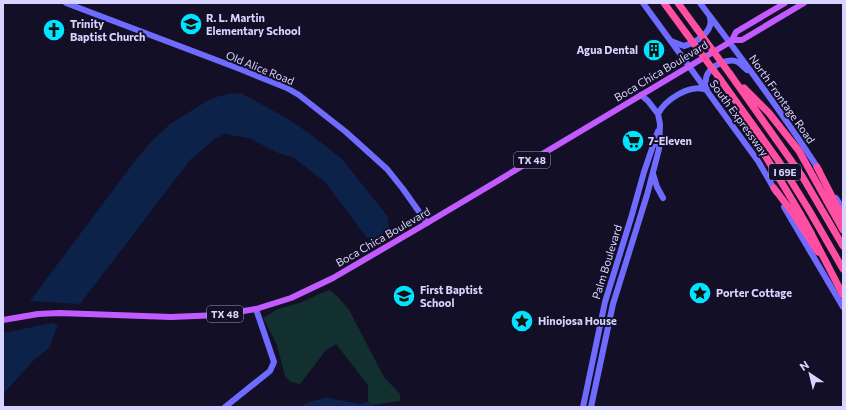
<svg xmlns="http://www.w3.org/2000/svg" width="846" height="410" font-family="Commissioner,sans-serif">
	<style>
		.green { fill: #12302f }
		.water { fill: #0c2248 }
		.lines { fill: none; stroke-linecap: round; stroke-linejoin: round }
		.secondary { stroke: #6f6bff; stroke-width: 6 }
		.primary { stroke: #c25bff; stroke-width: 6 }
		.highway { stroke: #ff4fa3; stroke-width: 7 }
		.highway-bridge { stroke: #ff4fa3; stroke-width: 7 }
		.labels { text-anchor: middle; stroke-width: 4; stroke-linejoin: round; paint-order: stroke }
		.shield { fill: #130f26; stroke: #9e99be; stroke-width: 1 }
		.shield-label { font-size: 10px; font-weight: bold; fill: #d9d4ff }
		.poi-label { font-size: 11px; font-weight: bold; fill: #d9d4ff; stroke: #130f26; text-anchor: start }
		.street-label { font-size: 11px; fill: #d9d4ff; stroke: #130f26 }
	</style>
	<rect width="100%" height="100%" fill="#130f26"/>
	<!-- green -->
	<path class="green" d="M330,290l9,8 10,12 35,67 16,17v7l-27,4 -5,-3v-17l-32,-41 -10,6 -26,34 -9,-2 -6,-6 -8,-31 -14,-27 15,-9 24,-7 17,-8z"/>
	<!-- water -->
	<path class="water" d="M241,93l47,26 21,14 33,26 46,58 1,11 -14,11 -8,-1 -42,-56 -31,-24 -18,-6 -27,-14 -25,-4 -9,5 -25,21 -110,144 -50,-3 104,-139 18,-21 18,-17 42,-26 16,-4z
		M52,323l6,2 -9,23 -15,12 -31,34v-61z
		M324,398h5l31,6c6,-3 11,-2 15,3h-76l10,-5z"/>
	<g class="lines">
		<!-- secondary -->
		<path class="secondary" d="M66,3l174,66 47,19 12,7 47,37 41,37 16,20 24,34
			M643,3l115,158 18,31
			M700,3c41,54 82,109 119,167
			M671,41l13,5c11,-3 30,-14 26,-28
			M707,91c-1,-5 -2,-12 0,-16 4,-9 21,-18 31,-13 3,2 6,6 9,8
			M658,114c7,-14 30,-29 46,-25
			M653,174l4,13 6,11
			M836,198l7,11
			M784,207l59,100
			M225,407l45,-36 4,-9 -18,-53
			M583,407l22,-105 26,-84 13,-46 14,-41
			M591,407l22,-103 34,-109 12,-46 1,-25 -2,-10 -10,-13 -7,-6"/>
		<!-- primary -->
		<path class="primary" d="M732,40h10l62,-37
			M3,320l35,-6 21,-1 112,4 48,-2 37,-6 35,-11 42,-20 94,-55 303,-181 2,-2 4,-8 49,-29"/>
		<!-- highway -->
		<path class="highway" d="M664,3l22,30
			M678,3l19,26
			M730,74l72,102 41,70
			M720,79l60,84 29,47 34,59
			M744,88l25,25 30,38 44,79
			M740,114c23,40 49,78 71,119
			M817,167l26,51
			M774,188l21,28 23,36"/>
		<!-- highway-bridge -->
		<path class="highway-bridge" d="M697,29l33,45
			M686,33l34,46
			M811,233l32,62"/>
	</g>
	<!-- icons -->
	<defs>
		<g id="school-disc" transform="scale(1.15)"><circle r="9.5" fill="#00e5ff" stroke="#130f26"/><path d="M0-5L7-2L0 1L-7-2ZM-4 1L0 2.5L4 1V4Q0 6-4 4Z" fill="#111"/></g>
		<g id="church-disc" transform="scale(1.15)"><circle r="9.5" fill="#00e5ff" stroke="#130f26"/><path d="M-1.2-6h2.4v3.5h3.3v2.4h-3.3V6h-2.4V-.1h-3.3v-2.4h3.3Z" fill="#111"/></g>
		<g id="building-disc" transform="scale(1.15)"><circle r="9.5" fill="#00e5ff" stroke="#130f26"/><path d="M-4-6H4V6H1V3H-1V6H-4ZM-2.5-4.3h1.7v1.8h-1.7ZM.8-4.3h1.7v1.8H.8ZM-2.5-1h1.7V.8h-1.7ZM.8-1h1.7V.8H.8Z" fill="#111"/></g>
		<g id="supermarket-disc" transform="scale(1.15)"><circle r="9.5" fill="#00e5ff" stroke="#130f26"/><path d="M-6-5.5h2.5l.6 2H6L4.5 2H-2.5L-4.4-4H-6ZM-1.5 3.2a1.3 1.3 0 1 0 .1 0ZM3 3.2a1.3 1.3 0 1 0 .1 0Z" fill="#111"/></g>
		<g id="sight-disc" transform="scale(1.15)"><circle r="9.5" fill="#00e5ff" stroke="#130f26"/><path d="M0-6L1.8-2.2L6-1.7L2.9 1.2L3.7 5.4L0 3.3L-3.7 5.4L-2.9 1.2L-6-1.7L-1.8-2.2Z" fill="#111"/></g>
	</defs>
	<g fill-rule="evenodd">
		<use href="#school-disc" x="191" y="24"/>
		<use href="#church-disc" x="54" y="30"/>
		<use href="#building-disc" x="654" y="50"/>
		<use href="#supermarket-disc" x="633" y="141"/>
		<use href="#sight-disc" x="700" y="293"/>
		<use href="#school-disc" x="404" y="296"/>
		<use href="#sight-disc" x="522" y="321"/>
	</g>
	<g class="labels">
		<!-- shield labels -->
		<g class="shield">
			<rect x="514" y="152" width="36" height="16" rx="3"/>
			<rect x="769" y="164" width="32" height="16" rx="3"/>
			<rect x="207" y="306" width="36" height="16" rx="3"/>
		</g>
		<g class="shield-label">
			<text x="532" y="164">TX 48</text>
			<text x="785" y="176">I 69E</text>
			<text x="225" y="318">TX 48</text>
		</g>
		<!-- poi labels -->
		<g class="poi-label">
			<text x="206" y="22">R. L. Martin<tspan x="206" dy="13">Elementary School</tspan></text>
			<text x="70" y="28">Trinity<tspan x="70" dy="13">Baptist Church</tspan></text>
			<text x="638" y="54" text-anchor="end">Agua Dental</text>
			<text x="648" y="145">7-Eleven</text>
			<text x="420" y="294">First Baptist<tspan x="420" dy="13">School</tspan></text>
			<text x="716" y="297">Porter Cottage</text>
			<text x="538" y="325">Hinojosa House</text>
		</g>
		<!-- street labels -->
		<g class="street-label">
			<text transform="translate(260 68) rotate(22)" y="4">Old Alice Road</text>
			<text transform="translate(661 71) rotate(-31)" y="4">Boca Chica Boulevard</text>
			<text transform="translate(782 99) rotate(55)" y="4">North Frontage Road</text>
			<text transform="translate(739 118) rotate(54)" y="4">South Expressway</text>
			<text transform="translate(383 237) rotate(-30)" y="4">Boca Chica Boulevard</text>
			<text transform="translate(607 262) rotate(-73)" y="4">Palm Boulevard</text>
		</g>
	</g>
	<!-- border -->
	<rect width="846" height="410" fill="none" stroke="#d9d4ff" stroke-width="8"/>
	<!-- north arrow -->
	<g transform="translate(810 374) rotate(325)" stroke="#130f26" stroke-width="3" paint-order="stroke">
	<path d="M0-3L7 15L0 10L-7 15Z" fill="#d9d4ff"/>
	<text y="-6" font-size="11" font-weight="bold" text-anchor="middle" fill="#d9d4ff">N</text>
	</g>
</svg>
